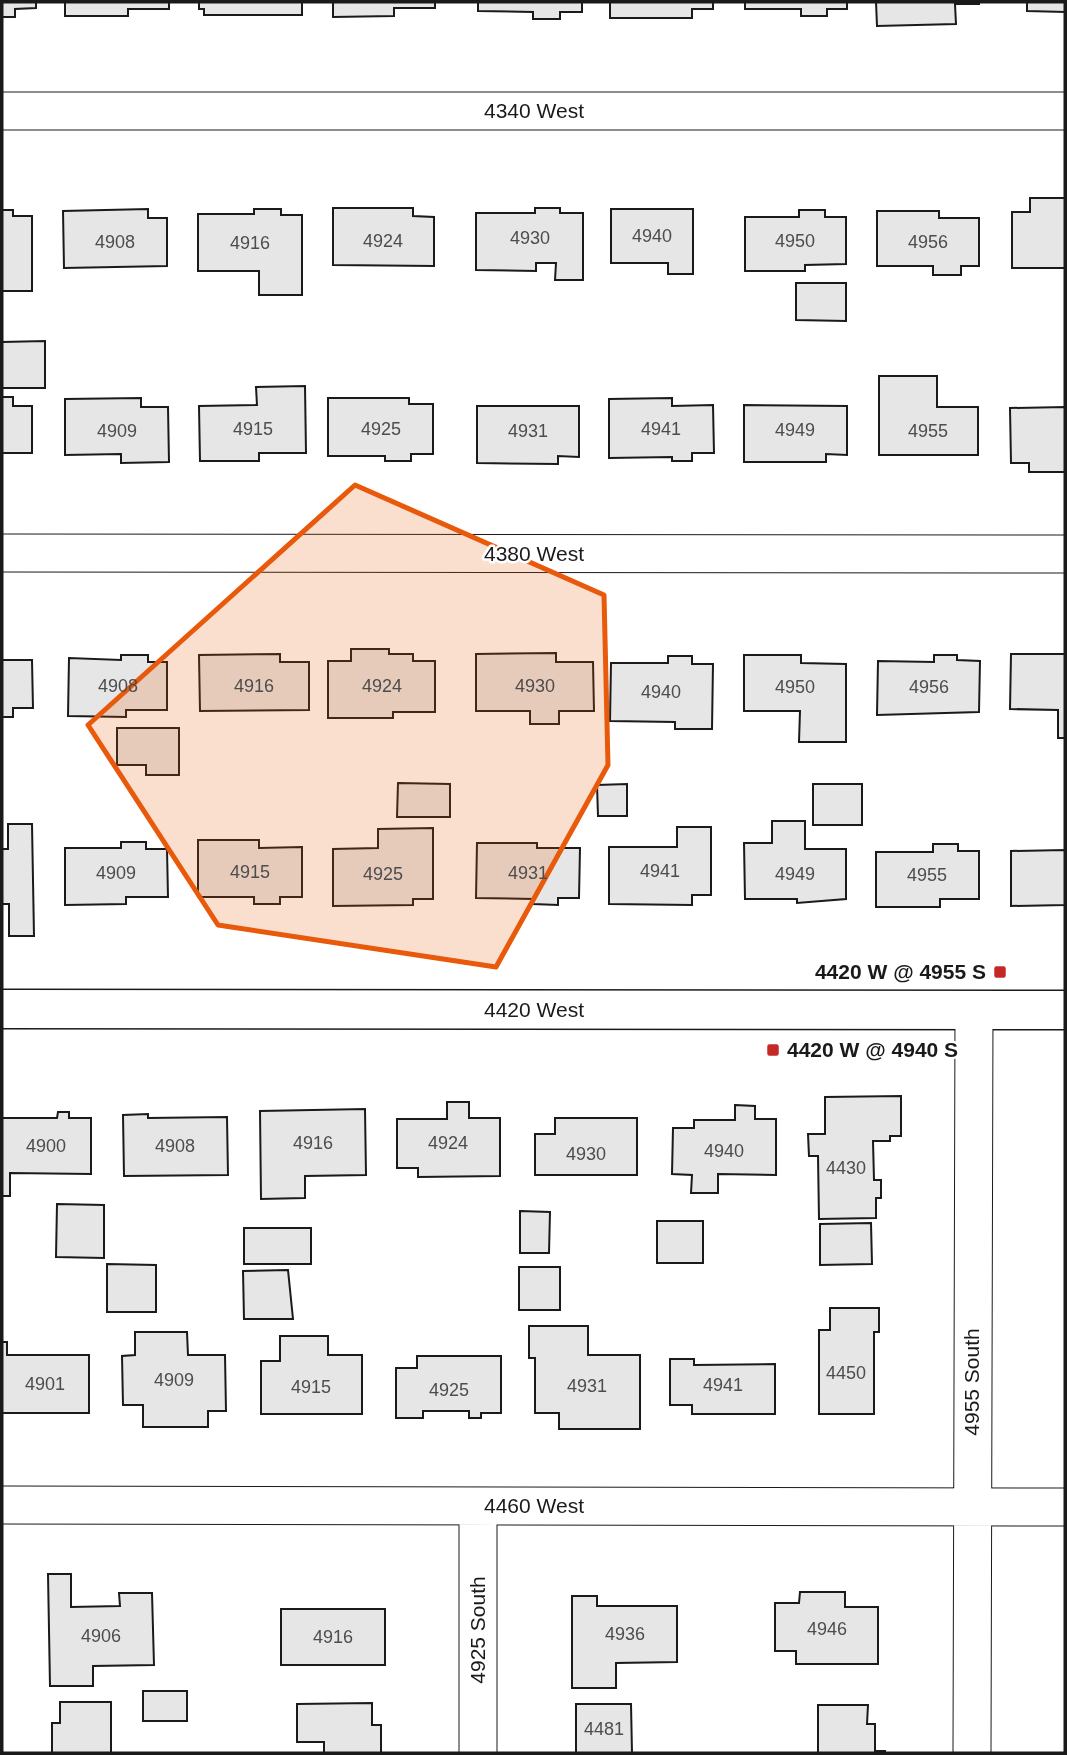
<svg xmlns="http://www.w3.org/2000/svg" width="1067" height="1755" font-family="Helvetica,sans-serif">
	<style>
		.building { fill: #e6e6e6; stroke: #1a1a1a; stroke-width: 2 }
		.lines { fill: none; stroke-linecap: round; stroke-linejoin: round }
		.minor-casing { stroke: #1a1a1a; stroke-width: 39 }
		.tertiary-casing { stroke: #1a1a1a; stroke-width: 41 }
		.minor { stroke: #fff; stroke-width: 37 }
		.tertiary { stroke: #fff; stroke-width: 38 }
		.marked { fill: #e8590c; fill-opacity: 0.2; stroke: #e8590c; stroke-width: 5; stroke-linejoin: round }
		.poi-dot { fill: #c62828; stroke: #fff; stroke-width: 2.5 }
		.labels { text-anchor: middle; stroke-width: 5; stroke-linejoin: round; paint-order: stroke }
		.number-label { font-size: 18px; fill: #4d4d4d }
		.street-label { font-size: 21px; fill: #1a1a1a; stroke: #fff }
		.poi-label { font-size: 21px; font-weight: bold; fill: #1a1a1a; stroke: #fff; text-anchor: end }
	</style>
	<rect width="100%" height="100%" fill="#fff"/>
	<!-- building -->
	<path class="building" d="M2,2h34v6l-21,1v8h-13z
		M65,2h104v7h-41v7h-63z
		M199,2h103v13h-98v-6h-5z
		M333,2h102v6h-41v8l-61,1z
		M478,2h104v10h-22v7h-27v-7l-55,-1z
		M610,2h103v7h-21v9h-82z
		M745,2h102v7h-20v7h-26v-7h-56z
		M876,2h103v2h-24l1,20 -79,2z
		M1027,2h38v10l-38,-1z
		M1030,198h35v70h-53v-56h18z
		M333,208h80v8l21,1v49l-101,-1z
		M535,208h25v5h23v67h-28l1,-17h-20v8l-60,-1v-57h59z
		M148,209v9h19v48l-103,2 -1,-57z
		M254,209h27v6h21v80h-43v-24h-61v-57h56z
		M611,209h82v65h-25v-11h-57z
		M2,210h11v6h19v75h-30z
		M799,210h26v7h21v47l-41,1v6h-60v-54h54z
		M877,211h62v7h40v48h-18v9h-28v-9h-56z
		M796,283h50v38l-50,-1z
		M45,341v47h-43v-46z
		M879,376h58v31h41v48h-99z
		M305,386l1,67h-47v8h-59l-1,-55 58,-1 -1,-18z
		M2,397h11v9h19v47h-30z
		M141,398v9h27l1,55 -48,1v-9l-56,1v-56z
		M328,398h81v6h24v50h-22v7h-26v-5h-57z
		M672,398v8l41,-1 1,48h-22v8h-20v-4l-63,1v-59z
		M744,405l103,1v49l-21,-1v8h-82z
		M477,406h102v51l-21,-1v8l-81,-1z
		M1065,407v65h-36v-9h-18l-1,-55z
		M351,649h38v5h24v7h22v51h-42v6h-65v-57h23z
		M556,653v9h37l1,49h-35v13h-29v-13h-54v-57z
		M280,654v8h29v48l-109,1 -1,-56z
		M1011,654h54v84h-7v-28l-48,-1z
		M121,655h27v7h19v48h-41v7l-58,-1 1,-58 52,2z
		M744,655h57v8l45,1v78h-47l1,-31h-56z
		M934,655h23v5l23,1 -1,51 -102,3 1,-54 56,1z
		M668,656h24v8h21l-1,65h-37v-7l-65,-1 1,-58h57z
		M2,660h30l1,48h-20v9h-11z
		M117,728h62v47h-33v-10h-29z
		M398,783l52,1v33h-53z
		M627,784v32h-29l-1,-31z
		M813,784h49v41h-49z
		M772,821h33v28h41v50l-49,4v-4h-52l-1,-56h28z
		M8,824h24l2,112h-25v-32h-7v-55h6z
		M677,827h34v68h-19v10l-83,-1v-57h68z
		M433,828v71h-20v6l-80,1v-57l45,-1v-19z
		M198,840h61v8l43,-1v50h-22v7h-26v-7h-56z
		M121,842h25v7h21l1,48h-42v7l-61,1v-57h56z
		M477,843h60v5h43l-1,50h-21v7l-25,-1v-5l-57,-1z
		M933,844h25v7h21v48h-39v8h-64v-55h57z
		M1065,850v55l-54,1v-55z
		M901,1096v40h-11v5h-17l1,39h7v18h-5v20l-57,1 -1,-63h-9l-1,-22h17v-37z
		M447,1102h22v16h31v58l-82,1v-9h-21v-49h50z
		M735,1105l20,1v13h21v56l-58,-1v19h-27l1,-18 -20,-1 1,-46h21v-8h41z
		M365,1109l1,66 -61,1v22l-44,1 -1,-88z
		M58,1112h11v6h22v56l-81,-1v23h-8v-78h55z
		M148,1114v4l79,-1 1,58 -104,1 -1,-61z
		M555,1118h82v57h-102v-41h20z
		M57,1204l47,1v53l-48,-1z
		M520,1211l30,1 -1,41h-29z
		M657,1221h46v42h-46z
		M871,1223l1,41 -52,1v-41z
		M244,1228h67v36h-67z
		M107,1264l49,1v47h-49z
		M519,1267h41v43h-41z
		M288,1270l5,49h-49l-1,-48z
		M830,1308h49v24h-5v82h-55v-84h11z
		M529,1326h59v29h52v74h-81v-16h-24v-55h-6z
		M135,1332h52l1,23h37l1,56h-18v16h-65v-22h-20l-1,-49 13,-1z
		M280,1336h48v19h34v59h-101v-53h19z
		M2,1342h5v13h82v58h-87z
		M417,1356h84v57h-20v5h-12v-7h-46v7h-27v-50h21z
		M670,1359h24v6l81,-1v50h-83v-9h-22z
		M48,1574h23v33l49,-1 -1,-13h33l2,72 -61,1v20h-43z
		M800,1592h45v15h33v57h-82v-13h-21v-48h24z
		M572,1596h25v10h80v56l-61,1v25h-44z
		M281,1609h104v56h-104z
		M143,1691h44v30h-44z
		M60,1702h51v51h-59v-30h8z
		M372,1703v22h9v28h-57v-11h-27v-38z
		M576,1704h55l1,49h-56z
		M818,1705h50l-1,19h8v27h10v2h-67z"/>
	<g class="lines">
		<!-- minor casing -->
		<g class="minor-casing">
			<path id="minor" d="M2,111h1063
				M2,553l1063,1
				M2,1505l1063,2
				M478,1753v-247
				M972,1753l2,-743"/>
		</g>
		<!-- tertiary casing -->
		<g class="tertiary-casing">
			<path id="tertiary" d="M2,1009l1063,1"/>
		</g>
		<!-- minor -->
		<use href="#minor" class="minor"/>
		<!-- tertiary -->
		<use href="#tertiary" class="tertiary"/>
	</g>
	<!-- marked area -->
	<path class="marked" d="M355,485l249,110 4,170 -112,202 -278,-42 -130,-200z"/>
	<!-- markers -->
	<g class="poi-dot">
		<rect x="993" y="965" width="14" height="14" rx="3.5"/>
		<rect x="766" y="1043" width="14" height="14" rx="3.5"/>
	</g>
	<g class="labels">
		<!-- number labels -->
		<g class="number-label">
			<text x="652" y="242">4940</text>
			<text x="530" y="244">4930</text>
			<text x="383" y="247">4924</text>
			<text x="795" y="247">4950</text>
			<text x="115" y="248">4908</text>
			<text x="928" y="248">4956</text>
			<text x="250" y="249">4916</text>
			<text x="253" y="435">4915</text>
			<text x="381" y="435">4925</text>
			<text x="661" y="435">4941</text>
			<text x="795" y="436">4949</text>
			<text x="117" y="437">4909</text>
			<text x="528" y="437">4931</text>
			<text x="928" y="437">4955</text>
			<text x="118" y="692">4908</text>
			<text x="254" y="692">4916</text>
			<text x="382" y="692">4924</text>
			<text x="535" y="692">4930</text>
			<text x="795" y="693">4950</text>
			<text x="929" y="693">4956</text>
			<text x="661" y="698">4940</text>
			<text x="660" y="877">4941</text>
			<text x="250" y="878">4915</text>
			<text x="116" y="879">4909</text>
			<text x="528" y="879">4931</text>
			<text x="383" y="880">4925</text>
			<text x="795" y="880">4949</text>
			<text x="927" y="881">4955</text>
			<text x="313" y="1149">4916</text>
			<text x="448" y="1149">4924</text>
			<text x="46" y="1152">4900</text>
			<text x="175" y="1152">4908</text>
			<text x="724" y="1157">4940</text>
			<text x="586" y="1160">4930</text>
			<text x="846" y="1174">4430</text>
			<text x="846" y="1379">4450</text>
			<text x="174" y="1386">4909</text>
			<text x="45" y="1390">4901</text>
			<text x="723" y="1391">4941</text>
			<text x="587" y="1392">4931</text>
			<text x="311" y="1393">4915</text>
			<text x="449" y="1396">4925</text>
			<text x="827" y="1635">4946</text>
			<text x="625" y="1640">4936</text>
			<text x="101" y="1642">4906</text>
			<text x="333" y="1643">4916</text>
			<text x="604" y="1735">4481</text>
		</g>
		<!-- street labels -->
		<g class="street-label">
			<text x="534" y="118">4340 West</text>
			<text x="534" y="561">4380 West</text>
			<text x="534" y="1017">4420 West</text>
			<text transform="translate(972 1382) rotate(-90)" y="7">4955 South</text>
			<text x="534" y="1513">4460 West</text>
			<text transform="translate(478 1630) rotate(-90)" y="7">4925 South</text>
		</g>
		<!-- poi labels -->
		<g class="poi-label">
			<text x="986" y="979">4420 W @ 4955 S</text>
			<text x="787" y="1057" text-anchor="start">4420 W @ 4940 S</text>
		</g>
	</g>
	<!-- border -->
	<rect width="1067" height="1755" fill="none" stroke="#1a1a1a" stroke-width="7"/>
</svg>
